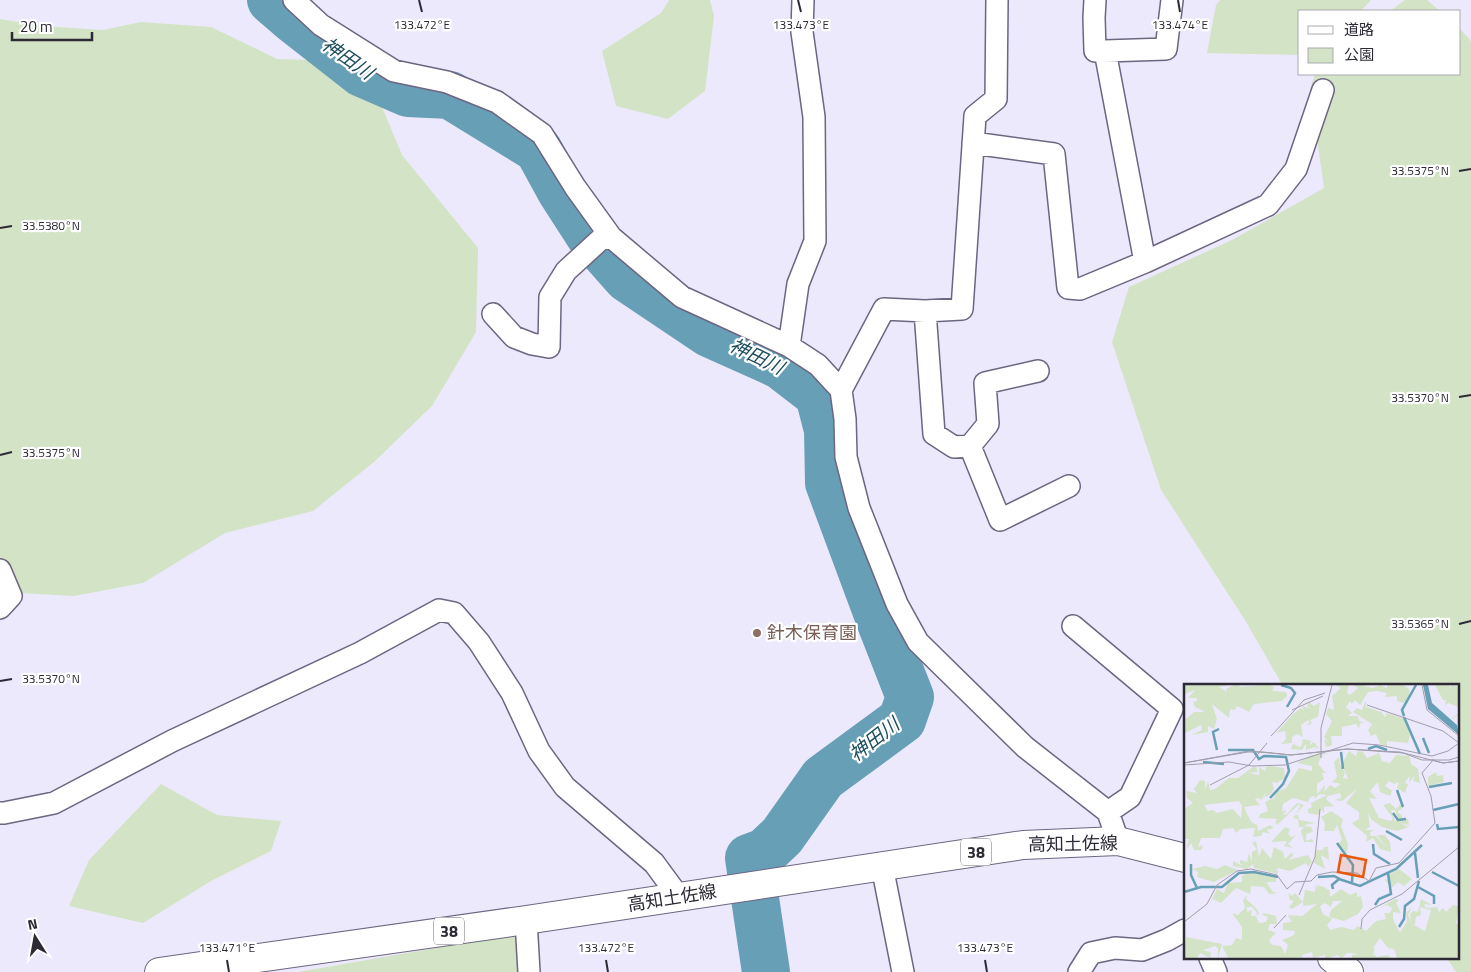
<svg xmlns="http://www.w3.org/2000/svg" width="1471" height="972" font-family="'Titillium Web','Noto Sans JP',sans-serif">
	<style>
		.green { fill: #d2e3c6 }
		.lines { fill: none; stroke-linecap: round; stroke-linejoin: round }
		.river { stroke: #679fb6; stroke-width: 48 }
		.minor-casing { stroke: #6d6581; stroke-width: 24 }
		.primary-casing { stroke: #6d6581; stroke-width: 30 }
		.minor { stroke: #fff; stroke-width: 21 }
		.primary { stroke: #fff; stroke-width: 28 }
		.ticks { fill: none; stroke: #2d2a35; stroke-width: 2 }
		.education-dot { fill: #8d6e63; stroke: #fff; stroke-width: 2 }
		.labels { text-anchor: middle; stroke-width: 4.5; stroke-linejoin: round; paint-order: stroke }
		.shield { fill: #fff; stroke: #6c6a72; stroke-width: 1 }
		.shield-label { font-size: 16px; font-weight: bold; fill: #2d2a35 }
		.education-label { font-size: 18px; fill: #785e54; stroke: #fff; text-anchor: start }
		.street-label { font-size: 18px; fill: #2d2a35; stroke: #fff }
		.water-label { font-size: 19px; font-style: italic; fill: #1d4d5e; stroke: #fff }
		.inset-river { fill: none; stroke: #679fb6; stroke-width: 2.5 }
		.inset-road { fill: none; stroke: #a09dac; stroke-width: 1 }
		.view { fill: #e8590c; fill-opacity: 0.15; stroke: #e8590c; stroke-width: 2.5 }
		.inset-edge { fill: none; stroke: #2d2a35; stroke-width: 2.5 }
		.ticks-label { font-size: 12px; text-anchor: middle; fill: #2d2a35; stroke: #fff; stroke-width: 4.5; stroke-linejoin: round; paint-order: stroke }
	</style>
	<rect width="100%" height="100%" fill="#ede9fc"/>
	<!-- green -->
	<path class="green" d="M669,0h41l4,16 -9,75 -37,28 -52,-13 -14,-55 59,-38z
		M1220,0h151l-10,11h-61v44l-93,-2 9,-48z
		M1405,0h22l13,11h-50z
		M0,19l42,7 61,4 38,-8 70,5 66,32 33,1 62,23 30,72 76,93 -2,84 -44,74 -58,56 -61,49 -88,22 -82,50 -69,13 -53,-3 -21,-13z
		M1460,29l11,12v931h-15l-9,-14h10v-272h-174l-38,-66 -84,-130 -49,-148 17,-55 103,-47 92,-52 -14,-99 5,-15h145z
		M161,784l56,31 64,6 -10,30 -60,30 -68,42 -74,-17 20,-46z
		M515,934l4,38h-221z"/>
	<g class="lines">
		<!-- river -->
		<path class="river" d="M271,0l22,19 69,54 46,20 42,2 88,54 23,42 29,45 37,42 82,55 71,32 39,30 9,35 1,53 52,140 29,74 -8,23 -79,58 -41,58 -17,16 -16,6 17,114"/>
		<!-- minor casing -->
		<g class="minor-casing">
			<path id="minor" d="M294,0l27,25 73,46 53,11 50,20 45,32 33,53 36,50 71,60 107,49 29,19 23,25
				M997,0l-1,99 -21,17 -13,193 -37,2 -41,-2 -43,81 4,29 1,38 13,51 38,96 21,38 107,105 83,65 10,29
				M1095,0l-1,18 1,33h10l61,-2 6,-49
				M1105,51l40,211
				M973,143l81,11 14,134 12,1 65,-27 123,-57 28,-36 27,-79
				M925,311l9,123 20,13 16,-1
				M493,314l21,23 18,7 17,3 1,-50 16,-26 35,-32 10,-2
				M789,346l9,-62 17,-43 -1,-124 -12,-85 1,-32
				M1038,371l-53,12 3,41 -18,22 30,74 69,-34
				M0,570l11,26 -11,12
				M1073,626l99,83 -42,88 -22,15
				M0,813h4l50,-10 118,-62 188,-88 79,-43 15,3 25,29 33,51 27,58 26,36 89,76 25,34
				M882,866l21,106
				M526,920l3,52
				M1210,958l6,14
				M1079,972l12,-19 24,-5 27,2 25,-10 18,-10"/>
		</g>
		<!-- primary casing -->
		<g class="primary-casing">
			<path id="primary" d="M1332,958l17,14
				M159,972l367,-52 497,-75 95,-4 67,17"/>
		</g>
		<!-- minor -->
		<use href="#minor" class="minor"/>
		<!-- primary -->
		<use href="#primary" class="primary"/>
	</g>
	<!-- ticks -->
	<path class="ticks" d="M419,0l3,12M798,0l3,12M1178,0l2,12M1459,171l12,-2M0,228l12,-2M1459,397l12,-2M0,455l12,-3M1459,624l12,-3M0,681l12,-2M227,960l2,12M606,960l2,12M985,960l2,12"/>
	<!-- markers -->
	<circle class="education-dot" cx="757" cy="633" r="5"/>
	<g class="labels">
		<!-- shield labels -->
		<g class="shield">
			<rect x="961" y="838.5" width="30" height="27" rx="4"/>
			<rect x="434" y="917.5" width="30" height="27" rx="4"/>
		</g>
		<g class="shield-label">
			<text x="976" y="858">38</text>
			<text x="449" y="937">38</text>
		</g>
		<!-- education labels -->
		<g class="education-label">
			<text x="767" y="639">針木保育園</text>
		</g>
		<!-- street labels -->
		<g class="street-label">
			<text transform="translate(1073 844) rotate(-1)" y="6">高知土佐線</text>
			<text transform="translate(672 898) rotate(-9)" y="6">高知土佐線</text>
		</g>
		<!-- water labels -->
		<g class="water-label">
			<text transform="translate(348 58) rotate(35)" y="7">神田川</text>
			<text transform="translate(757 356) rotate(26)" y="7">神田川</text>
			<text transform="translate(874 739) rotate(-38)" y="7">神田川</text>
		</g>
	</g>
	<!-- overview -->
	<g transform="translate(1184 684)">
		<rect width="275" height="275" fill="#ede9fc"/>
		<path d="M0,1h45l-10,2 8,5 -1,-3 8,-4h6l-1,2 30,-2 5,2 -2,4 14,1 1,4 -5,5 -28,3 -5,8 -12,-6 -2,4 -5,-1 -1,9 -17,-14 5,15 -3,10 -6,-3v6l-17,3 11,-5 -1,-5 -16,8 -1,-17 2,3 8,-7h11l-10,-5 -2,-5 4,-1v-3h-9l7,-8 -11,4zM152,1h13l-2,8 3,2 8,-7 -5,-3h18l-8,1 10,2 7,-3 7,3v-3h16l6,4 1,9 -6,5 -7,-2v-5l-12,1 2,-4 -10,-2 -9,1 -8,13 -5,-5 -3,4 -2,-3 -4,6 6,6 -4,3h10l1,5 6,2h-5l-1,6 -3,-5 -14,3v9h-11l1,9 -6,2 -2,-8 6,4 -6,-6 8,-16 -6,-7 2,-6 6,2 -2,-14 9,-8zM251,1h14l2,3v-3l8,1v29l-6,3 2,2 -3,-2 6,-4v-7l-10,-4 -3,3 1,-6h-3zM182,16v7l15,5 4,5 2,-4 17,6 6,16 -2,8 -21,-2v5l-7,-2 -4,-10 -5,2 -3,-6 4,-6 -19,-12 4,-4 5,2zM125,18l5,4 6,-4 -2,15 -8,3 2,3 -3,2h-3l4,-2 -2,-3 -7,5 2,12 -6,-3 -5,3v6l-11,1 5,-5 -1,-8 -9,2 17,-19 8,-6 3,3 -2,-5 9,3 -4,-3zM119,55l8,2 -1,4 4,-3 5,7 -4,-2 -9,3v-6l-4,6 -11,-1 2,-5 8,3zM165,67l7,5 2,-5 5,1 4,6 12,-5 3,8 8,2 6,-8 13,1 2,8 7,5 2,14 -7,-2 2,-6 -6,8 1,-8 -5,8 3,1 -3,9 -8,-5 2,-6 -5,2 -5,-3 -4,5 7,5 -2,5 -10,-4 -2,-10 -8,9 7,8 -8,-1 10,20 12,3 2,-3 -10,-13 7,-2 6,6 5,-5 2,4 -6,4 4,2 2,5h-5l-3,-9h-4l4,11 13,-2 1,6 -10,-2 10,4 -12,4 -15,-4 -10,-7 -4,-7 2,14 -5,3h9l-4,2 1,4h5l10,11 -9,-12h8l5,7 1,10 -11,-3 -7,-11 -7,4 1,-6 -15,-13 7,-4v-7l-13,-9 11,-14 -15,12 -8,-1 7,-2 -1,-5 -12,3 -2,3 8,7 -10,1v6l-3,-4 -3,6 -10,-2v-4l4,-2 -1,-4 16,-8 -7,-1 -6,5 1,-3 -5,1 -2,5 -15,-4 -10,6 -1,7h3l-1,-4 2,5 -4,3 5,-1 10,-11 7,2 -9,10h3l1,5 17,3 -8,1 -4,2 7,1 2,5 -7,2v7l6,-2 2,3h-10l-3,-11 3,-4h-5l-1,-8 -5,-1 7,-11 -1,-3 -22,21 -2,-4 3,-2 -19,-1 1,-4 8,-3 -3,-9 9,-4 2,-6 10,-4 13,-20 13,3v-5l-15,-3 15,-8 18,-2 -8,2 -4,9 8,9h-4l2,6 -7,5v10l8,-9 -1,7 6,-7 5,3 6,-4 -9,-2 5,-5 -3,-15 5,-5 1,8 5,8 -2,5 5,1 -6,-15zM86,82l14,2 1,10 -8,5 -5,-1 2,7 -4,6 -6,2 2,-6 -4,9 -4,-2 -3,1 5,6 -16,2 7,15 6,3 1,6 12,-6 4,3 -8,2 5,4 -8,-2 -2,4 -8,1 2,-9 -15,1 -4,4 -3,-5 -10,1 -3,9h-19l-3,9 5,-2 -2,5h-7l-3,-7 -5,7 3,-11h-5v-30l9,-6 -6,-5 -1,-7 11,2 -3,-4 6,-9 5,1v9l3,-9 2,9 5,-1 14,-11h9l15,-11h3l2,5 -10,1 11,2v-8l6,4 1,-4zM55,117l3,5 -1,12 -8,-9 -16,4 -4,-3 -5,1 -4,-6zM252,88l1,4 6,-1 1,7 -16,4v-9zM147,127l12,8 -2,7 7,18 -1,9 -10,-8 5,-5 -5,-15 -3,6h-10l1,-8 -4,-6zM101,143l5,2 -2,5 3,3 5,-2 -8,9 5,4 -9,-2 3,-5 -16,1zM72,157l3,16 3,-9 9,11 3,-12 9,5 2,7 7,-7 1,4 -5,4 20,-5 4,7 -4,5 -2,-4 -16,8 -12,-3 -3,3 3,-1v4l-24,-6 -1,-4 -6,5 -14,-3v-5l10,5 -3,-3v-3l7,2 2,-9 3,9v-10l5,-3 -5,-6zM140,163h4l1,13 -8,-5 4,14 -11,-6 3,-13h6zM41,181l13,5 -24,12 -17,-5 1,-5 -6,-3 13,-3 12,3zM215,185l13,10 -8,7 -6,-4 -7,6 -6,-8 3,-1 -1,-3zM66,187l26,4v7h-10l7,10 5,1 -9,1 -5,-7 -13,-1 -1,8 -14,-6 -15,15 -8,-4 -3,4 7,-14 7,4 4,-10 14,-1v-6zM131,196l1,11 1,-6 7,2 6,4v6l11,-8 9,6 7,-3v5l4,-1 2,11 -5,7 -14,7 -15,-4 2,-7 11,-9h-9l-2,6 -6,-4 -5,3 3,8 9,5 -5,6 3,5 11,-3 13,3 4,-4 8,5 10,-10 10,-2 -2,-6h6l2,-5 -5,-3 -8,3 16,-9 4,1 -3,3 5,10 -8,-1v7l7,14 7,-12 -1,-8 6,-6 -4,8 3,7 -1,-8 3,-3 5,1 3,-13 11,6 -8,-1 2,4 11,-1 2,5 4,-4 3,4 7,-7 6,1 -3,18h3v34h-62l-3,-9 -6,-1 -8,-10 -7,10 2,1 -2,5 4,3 11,-2 3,3h-39v-3l6,-1 -11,-1 -5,5 -5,-3 -8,3h-4v-3l-12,3 -1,-6 -10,3v3h-74l-6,-12 10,-1 4,-7 6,2v-13l-10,-14 6,2 7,-7 -2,-8 4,-5 -1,4 10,9 3,6 -4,1 2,-2 -5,-6h-5v5l5,-2 -1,6h5l3,7 7,-1 2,-5 -6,-2 2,-2 12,3 1,8h-7l-2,6 8,3 -7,7 3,5 9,1 4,8 3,-9 -6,-5 12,-5 1,-4 -12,-1v-7l9,-1 -4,-7 14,1 15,-12 -14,2v-4l-11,7 -3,-2 5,-6 -4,-1 -2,-7 4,3 3,-3 8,9 2,-12 10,2zM236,223l11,3 -6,21 -11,-6 -4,2 5,-3 1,-7 5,-2zM2,253l36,7 -4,14v-10l-3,-2 -12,4 8,2 -1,6 -10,-5 -3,5h-13z" fill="#d2e3c6" fill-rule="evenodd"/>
		<path d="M239,1h5l4,18 25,22 2,10 -31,-26z" fill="#679fb6"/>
		<path class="inset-river" d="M97,1l10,3 4,5 -8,14M220,32l-2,-6 14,-25M220,33l16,37M239,54l6,15M184,65l8,-3 11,4M33,66l-4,-18 6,-3M44,66h25l6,9 5,-3 22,1 3,14 -6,13 -13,14M157,68l2,17M19,78l21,2M245,103l23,-4M213,106l6,17M249,126l26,-6M209,129l5,7 8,-1M253,140l1,5 21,-2M202,147l16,9M153,159l16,22 -1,17M189,160l1,10 16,10M231,169l3,25M7,180v11l6,13M248,188l27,14M134,193l16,-1 6,3M234,203l16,9v8M149,205l-1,-4 7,-6 21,7 36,-17 26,-24M0,208l17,-5h21l17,-14 15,-1 24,5M191,221l4,-6 12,-5 -3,-21M215,243l5,-8 1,-13 9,-7 5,-18"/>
		<path class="inset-road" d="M238,1l5,25 32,26M183,21l76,26 16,12M108,26l31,-14M87,52l33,-36 21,-7M79,68l28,3 56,-6 56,4 19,7h27l10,-3M137,74v-30l11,-43M248,76l11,3 16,-2M0,79l64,-11h15M0,79l65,-12 42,4 56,-6 53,3 43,11 16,-2M0,81l45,-3 23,4 33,-1 68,-22 26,2 53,11 16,-5 11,-8M26,101l39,-20 18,-22M115,211l16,-38 5,-48M0,238l23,-18 10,-19 20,-14 14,-2 26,6 10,14 8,-7 16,-1 6,-6 15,-3 25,1 12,8 7,-13 23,-5 36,-40 -4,-27 -9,-23 12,-14M90,244l12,-13M177,245l1,-10 8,-9 32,-16 57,-47"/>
		<path class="view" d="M157,171l25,5 -3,17 -25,-5z"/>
		<rect width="275" height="275" class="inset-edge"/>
	</g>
	<g class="ticks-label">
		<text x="422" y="29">133.472°E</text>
		<text x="801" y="29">133.473°E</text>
		<text x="1180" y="29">133.474°E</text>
		<text x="1420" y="175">33.5375°N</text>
		<text x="51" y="230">33.5380°N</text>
		<text x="1420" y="402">33.5370°N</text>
		<text x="51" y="457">33.5375°N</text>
		<text x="1420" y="628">33.5365°N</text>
		<text x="51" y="683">33.5370°N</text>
		<text x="227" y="952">133.471°E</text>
		<text x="606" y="952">133.472°E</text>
		<text x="985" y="952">133.473°E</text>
	</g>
	<!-- legend -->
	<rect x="1298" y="10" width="162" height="65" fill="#ffffff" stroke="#abaaae"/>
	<rect x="1308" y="26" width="25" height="8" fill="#ffffff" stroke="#abaaae"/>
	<text x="1344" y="35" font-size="15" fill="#2d2a35">道路</text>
	<rect x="1308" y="48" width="25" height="15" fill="#d2e3c6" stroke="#abaaae"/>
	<text x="1344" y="60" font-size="15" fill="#2d2a35">公園</text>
	<!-- north arrow -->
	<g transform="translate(35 937) rotate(349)" stroke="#ffffff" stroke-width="4" paint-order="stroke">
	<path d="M0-4L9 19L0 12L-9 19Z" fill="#2d2a35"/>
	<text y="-8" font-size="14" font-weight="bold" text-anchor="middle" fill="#2d2a35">N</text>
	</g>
	<!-- scale -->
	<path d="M12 32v8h80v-8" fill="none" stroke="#2d2a35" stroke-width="2.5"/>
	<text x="20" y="32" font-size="15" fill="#2d2a35" stroke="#ffffff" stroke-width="4" paint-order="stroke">20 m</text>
</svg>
